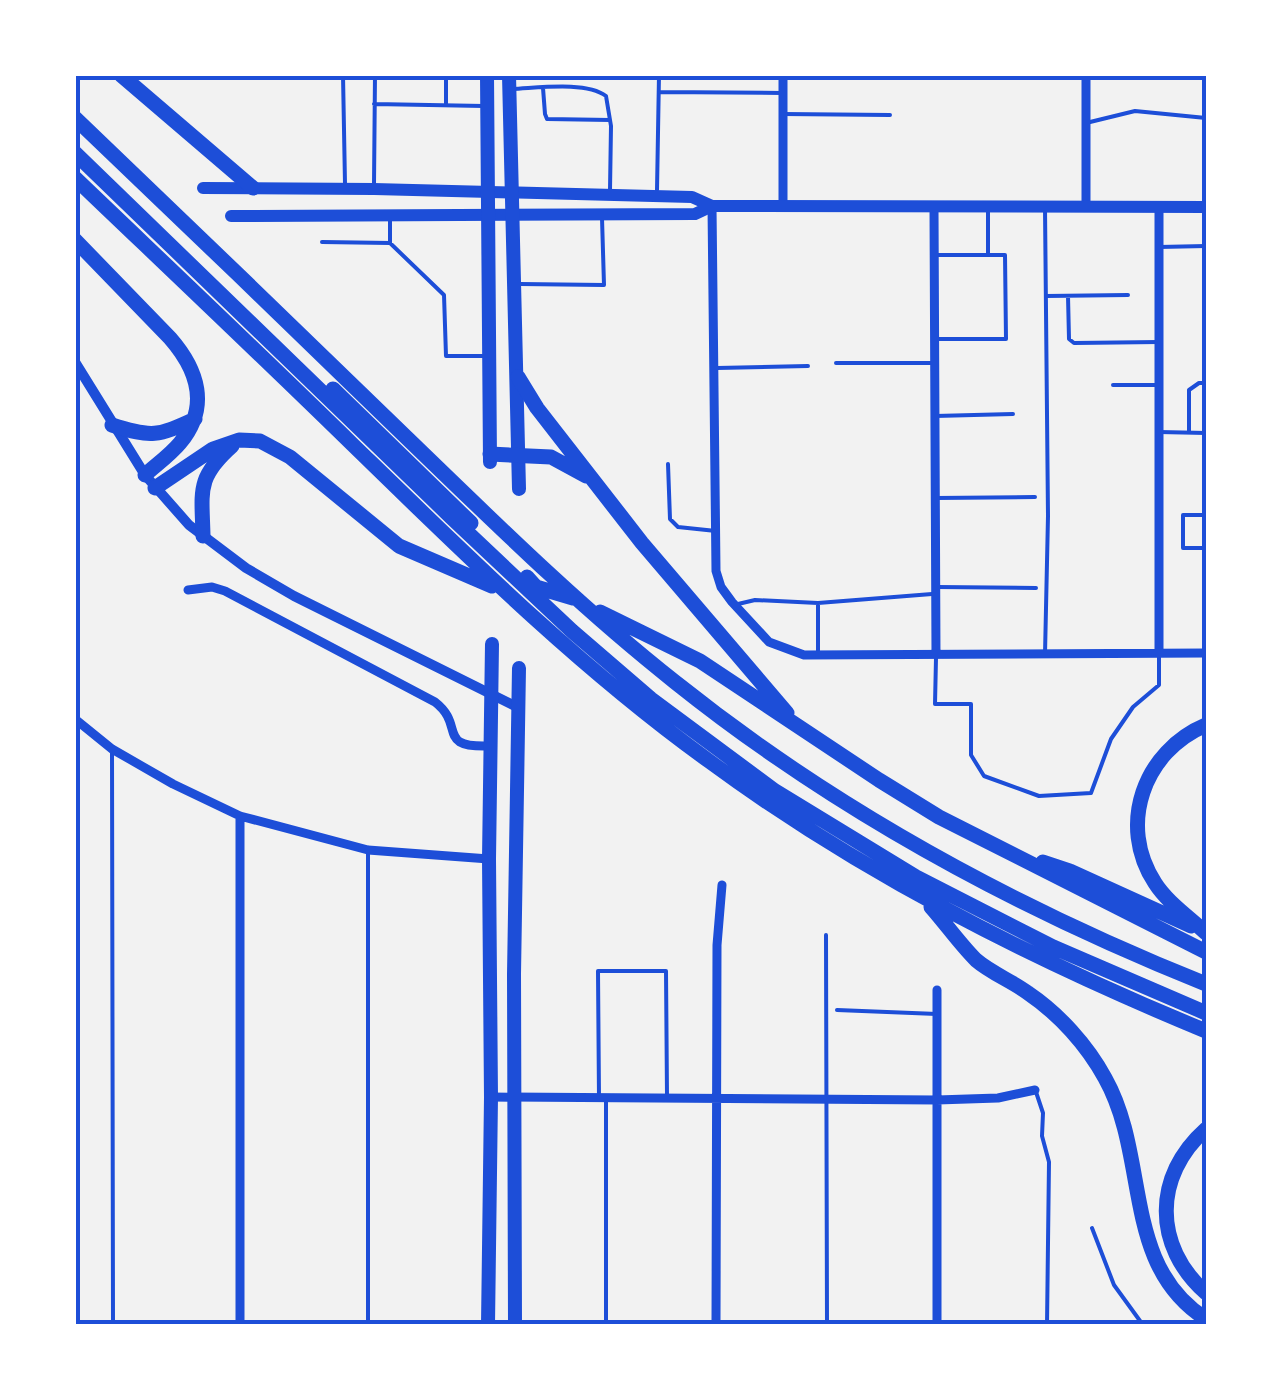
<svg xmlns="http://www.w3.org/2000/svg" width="1281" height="1400" font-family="'Alegreya Sans',sans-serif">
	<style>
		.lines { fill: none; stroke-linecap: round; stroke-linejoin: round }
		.service { stroke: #1d4ed8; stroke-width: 4 }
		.minor { stroke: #1d4ed8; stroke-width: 9 }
		.tertiary { stroke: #1d4ed8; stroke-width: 10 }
		.secondary { stroke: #1d4ed8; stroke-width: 12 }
		.primary { stroke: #1d4ed8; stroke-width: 14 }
		.motorway { stroke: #1d4ed8; stroke-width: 15 }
		.neatline { fill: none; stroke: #1d4ed8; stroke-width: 4 }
	</style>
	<rect width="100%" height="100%" fill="#f2f2f2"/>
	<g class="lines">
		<!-- service -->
		<path class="service" d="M343,75l2,109
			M543,88l2,26 2,5 63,1
			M512,89c26,-1 74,-8 94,7l5,30 -1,64
			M659,92l124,1
			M374,104l110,2
			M446,105v-30
			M783,114l107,1
			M1086,123l49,-12 71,7
			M374,184l1,-109
			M657,190l2,-115
			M988,210v45
			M390,220v23
			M322,242l68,1 54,52 2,61h37
			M1159,247l47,-1
			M520,284l84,1 -2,-67
			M1046,296l82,-1
			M1068,296l1,43 5,4 85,-1
			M935,339h71l-1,-84h-70
			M836,363h99
			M717,368l91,-2
			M1113,385h46
			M935,416l78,-2
			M1159,432l47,1
			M1189,433v-43l10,-7h7
			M668,464l2,55 8,8 38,4
			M936,498l99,-1
			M1206,515h-23v33h23
			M937,587l99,1
			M738,604l17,-4 63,3
			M818,654v-51l114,-9
			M1045,654l3,-138 -3,-308
			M936,658l-1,46h36v51l13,21 55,20 52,-3 20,-54 22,-32 26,-22v-28
			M112,749l1,576
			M826,935l1,390
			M837,1010l100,4
			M1036,1092l7,21 -1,23 7,26 -2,163
			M599,1098l-1,-127h68l1,125
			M1092,1228l22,57 29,40
			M368,1325v-475
			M606,1325v-227"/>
		<!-- minor -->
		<path class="minor" d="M783,75v132
			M1086,75v132
			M712,206l4,365 5,16 11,15 37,40 35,13 402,-2
			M934,208l2,446
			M188,590l24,-3 13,4 210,111c31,24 0,46 55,44
			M1159,653v-446
			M75,719l37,30 61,35 67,32 128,34 121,9
			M240,816v509
			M491,1097l446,3 61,-2 37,-8
			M716,1325l1,-380 5,-60
			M937,1325v-335"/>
		<!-- tertiary -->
		<path class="tertiary" d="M75,362l70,113 44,50 57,43 48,28 225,112"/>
		<!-- secondary -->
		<path class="secondary" d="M203,188l171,1 318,8 20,9 494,1
			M231,216l464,-2 17,-8"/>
		<!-- primary -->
		<path class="primary" d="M487,75l3,387
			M509,75l10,414
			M488,1325l3,-228 -2,-238 3,-215
			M515,1325l-1,-351 5,-306"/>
		<!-- motorway -->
		<path class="motorway" d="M121,75l132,113
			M75,118c111,106 222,213 332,320 87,84 173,169 268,244 160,128 341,226 531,302
			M75,153l376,364 121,114 79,68 124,92 141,86 137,70 153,66
			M75,178c93,89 186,177 278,267 114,111 227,223 356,316 152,112 322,198 497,270
			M75,240l95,98c28,32 40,69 10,105 -10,12 -24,22 -35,32
			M518,377l19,31 105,135 145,170
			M333,389l138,134
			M112,425c40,13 46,11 83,-6
			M490,454l61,3 35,19
			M155,488l58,-39 26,-9 21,1 30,16 109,89 93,40
			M203,536c-1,-45 -7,-58 29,-90
			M527,577l9,10 37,11
			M600,612l100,49 179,119 60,37 267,135
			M1043,862l27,9 121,55
			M931,907c15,17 29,37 45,53 15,13 36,21 52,33 31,21 59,52 77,85 45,80 16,187 101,241
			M1206,933c-17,-16 -39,-31 -51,-50 -38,-58 -11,-132 51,-158
			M1206,1129c-53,47 -53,117 0,164"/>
	</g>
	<!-- border -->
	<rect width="1281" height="1400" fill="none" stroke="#ffffff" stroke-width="155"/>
	<rect x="78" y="78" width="1126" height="1244" class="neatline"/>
</svg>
